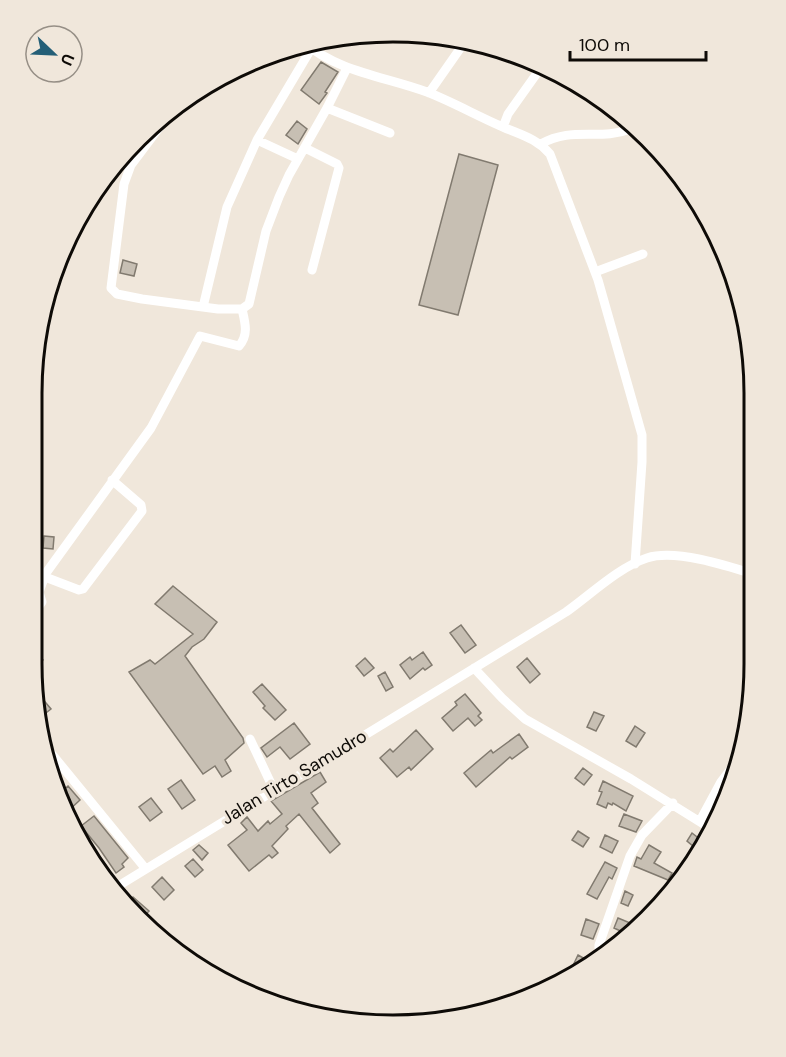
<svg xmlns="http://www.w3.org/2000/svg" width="786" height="1057" font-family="'DM Sans',sans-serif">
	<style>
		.building { fill: #c7bfb3; stroke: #817a6f; stroke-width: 1.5 }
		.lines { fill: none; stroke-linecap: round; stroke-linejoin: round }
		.minor { stroke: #fff; stroke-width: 9 }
		.labels { text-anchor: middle; stroke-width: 6; stroke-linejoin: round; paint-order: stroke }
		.street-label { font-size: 18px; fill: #0e0b07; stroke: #f0e7db }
		.rim { fill: none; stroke: #0e0b07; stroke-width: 3 }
	</style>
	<rect width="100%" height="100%" fill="#f0e7db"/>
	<!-- building -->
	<path class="building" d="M321,62l17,10 -13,20 2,1 -8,11 -18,-14z
		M297,121l10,8 -9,15 -12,-9z
		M459,154l39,11 -40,150 -39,-10z
		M123,260l14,4 -3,12 -14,-3z
		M44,536l10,1 -1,12 -10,-1z
		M173,586l44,36 -13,17 -12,8 -7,9 58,82 1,5 -19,17 6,11 -9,6 -7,-11 -12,8 -74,-102 21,-12 5,4 38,-30 -38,-30z
		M461,625l15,20 -11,8 -15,-20z
		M32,646l11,14 -11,9z
		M423,652l9,13 -7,5 -2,-2 -13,11 -10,-14 10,-8 2,3z
		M365,658l9,10 -10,8 -8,-10z
		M527,658l13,16 -10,9 -13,-16z
		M385,672l8,15 -7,4 -8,-15z
		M262,684l24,26 -11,10 -12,-12 2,-2 -12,-14z
		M35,690l16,19 -9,7 -4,-5z
		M465,694l16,19 -3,3 4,4 -7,6 -7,-8 -15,13 -11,-13 15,-13 -2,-3z
		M594,712l10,4 -8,15 -9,-4z
		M294,723l16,21 -20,15 -10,-12 -13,10 -6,-9z
		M635,726l10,7 -9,14 -10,-6z
		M416,730l17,19 -22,21 -2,-3 -12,10 -17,-19 10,-9 3,3z
		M519,734l9,13 -16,12 -2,-2 -34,30 -12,-14 27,-23 2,3z
		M583,768l9,7 -8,10 -9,-7z
		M320,772l6,10 -15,11 7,10 -6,5 28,36 -10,9 -31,-39 -13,12 2,3 -16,17 6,7 -6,5 -3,-3 -20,16 -21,-26 19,-15 -6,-7 6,-6 11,14 10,-10 2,3 12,-10 -11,-13z
		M181,780l14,20 -13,9 -14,-20z
		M603,781l30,15 -7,15 -13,-8 -1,2 -4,-2 -2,5 -9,-4 5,-12 -3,-1z
		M68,786l12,14 -12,11 -9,-17z
		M151,798l11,14 -12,9 -11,-14z
		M624,814l18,7 -6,11 -17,-6z
		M94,816l34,42 -6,6 2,3 -8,6 -17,-25 -18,-22z
		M578,831l11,7 -6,9 -11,-7z
		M692,833l14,11 -6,8 -13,-11z
		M605,835l13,6 -6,12 -12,-6z
		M199,845l9,8 -6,7 -9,-10z
		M649,845l12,7 -7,11 18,10 -4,7 -34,-14 3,-9 4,2z
		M193,859l10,11 -8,7 -10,-11z
		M605,862l12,6 -5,11 -3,-2 -12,22 -10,-5z
		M162,877l12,13 -10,10 -12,-13z
		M625,891l8,4 -5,11 -7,-3z
		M133,897l16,14 -7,7 -14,-15z
		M618,918l17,7 -8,9 -13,-6z
		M586,919l13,5 -6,15 -12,-4z
		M578,955l14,8 -25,15z"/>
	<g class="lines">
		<!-- minor -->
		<path class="minor" d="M305,43c33,29 82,34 122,49 26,10 50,24 76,35 18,8 33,11 47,27l48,126 44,155v27l-7,102
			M429,93l35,-50
			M177,104l-46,61 -7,19 -13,104 6,6 25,5 76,10h24l7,-5 17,-73 13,-34 10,-22 38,-67 20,-40
			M327,108l63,25
			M503,127l5,-13 32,-45
			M257,140l54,-91
			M541,144c31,-18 59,-3 89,-15
			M305,148l32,16 2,4 -27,102
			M595,272l48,-18
			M203,307l24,-100 30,-67 41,19
			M45,577l34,13 4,-1 59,-78 -1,-6 -29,-25
			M32,615l10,-13 -3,-10 7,-19 105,-145 49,-92 39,10c10,-11 6,-24 3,-37
			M474,668l28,30 23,21 106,60 82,51
			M250,739l24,51
			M42,742l103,126
			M700,821l21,-39 19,-25
			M115,888l451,-276c24,-17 53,-45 81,-54 28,-9 78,7 106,16
			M604,956l-5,-4v-7l31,-89 12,-21 31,-32"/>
	</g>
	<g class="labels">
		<!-- street labels -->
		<g class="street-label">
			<text transform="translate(294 777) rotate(-31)" y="6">Jalan Tirto Samudro</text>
		</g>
	</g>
	<!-- crop -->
	<path d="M0 0H786V1057H0ZM393 42H393A351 351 0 0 1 744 393V664A351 351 0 0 1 393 1015H393A351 351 0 0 1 42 664V393A351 351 0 0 1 393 42Z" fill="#f0e7db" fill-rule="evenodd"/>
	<path class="rim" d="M393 42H393A351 351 0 0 1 744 393V664A351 351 0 0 1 393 1015H393A351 351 0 0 1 42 664V393A351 351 0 0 1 393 42Z"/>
	<!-- north arrow -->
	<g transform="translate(54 54) rotate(113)"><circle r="28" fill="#f0e7db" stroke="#968f86" stroke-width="1.5"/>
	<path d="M0-4.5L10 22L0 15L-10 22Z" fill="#245f77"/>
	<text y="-9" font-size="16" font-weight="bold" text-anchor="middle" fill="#0e0b07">U</text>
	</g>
	<!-- scale -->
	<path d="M570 51v9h136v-9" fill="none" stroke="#0e0b07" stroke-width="3"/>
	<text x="579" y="51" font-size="18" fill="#0e0b07" stroke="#f0e7db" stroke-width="4.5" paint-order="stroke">100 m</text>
</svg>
